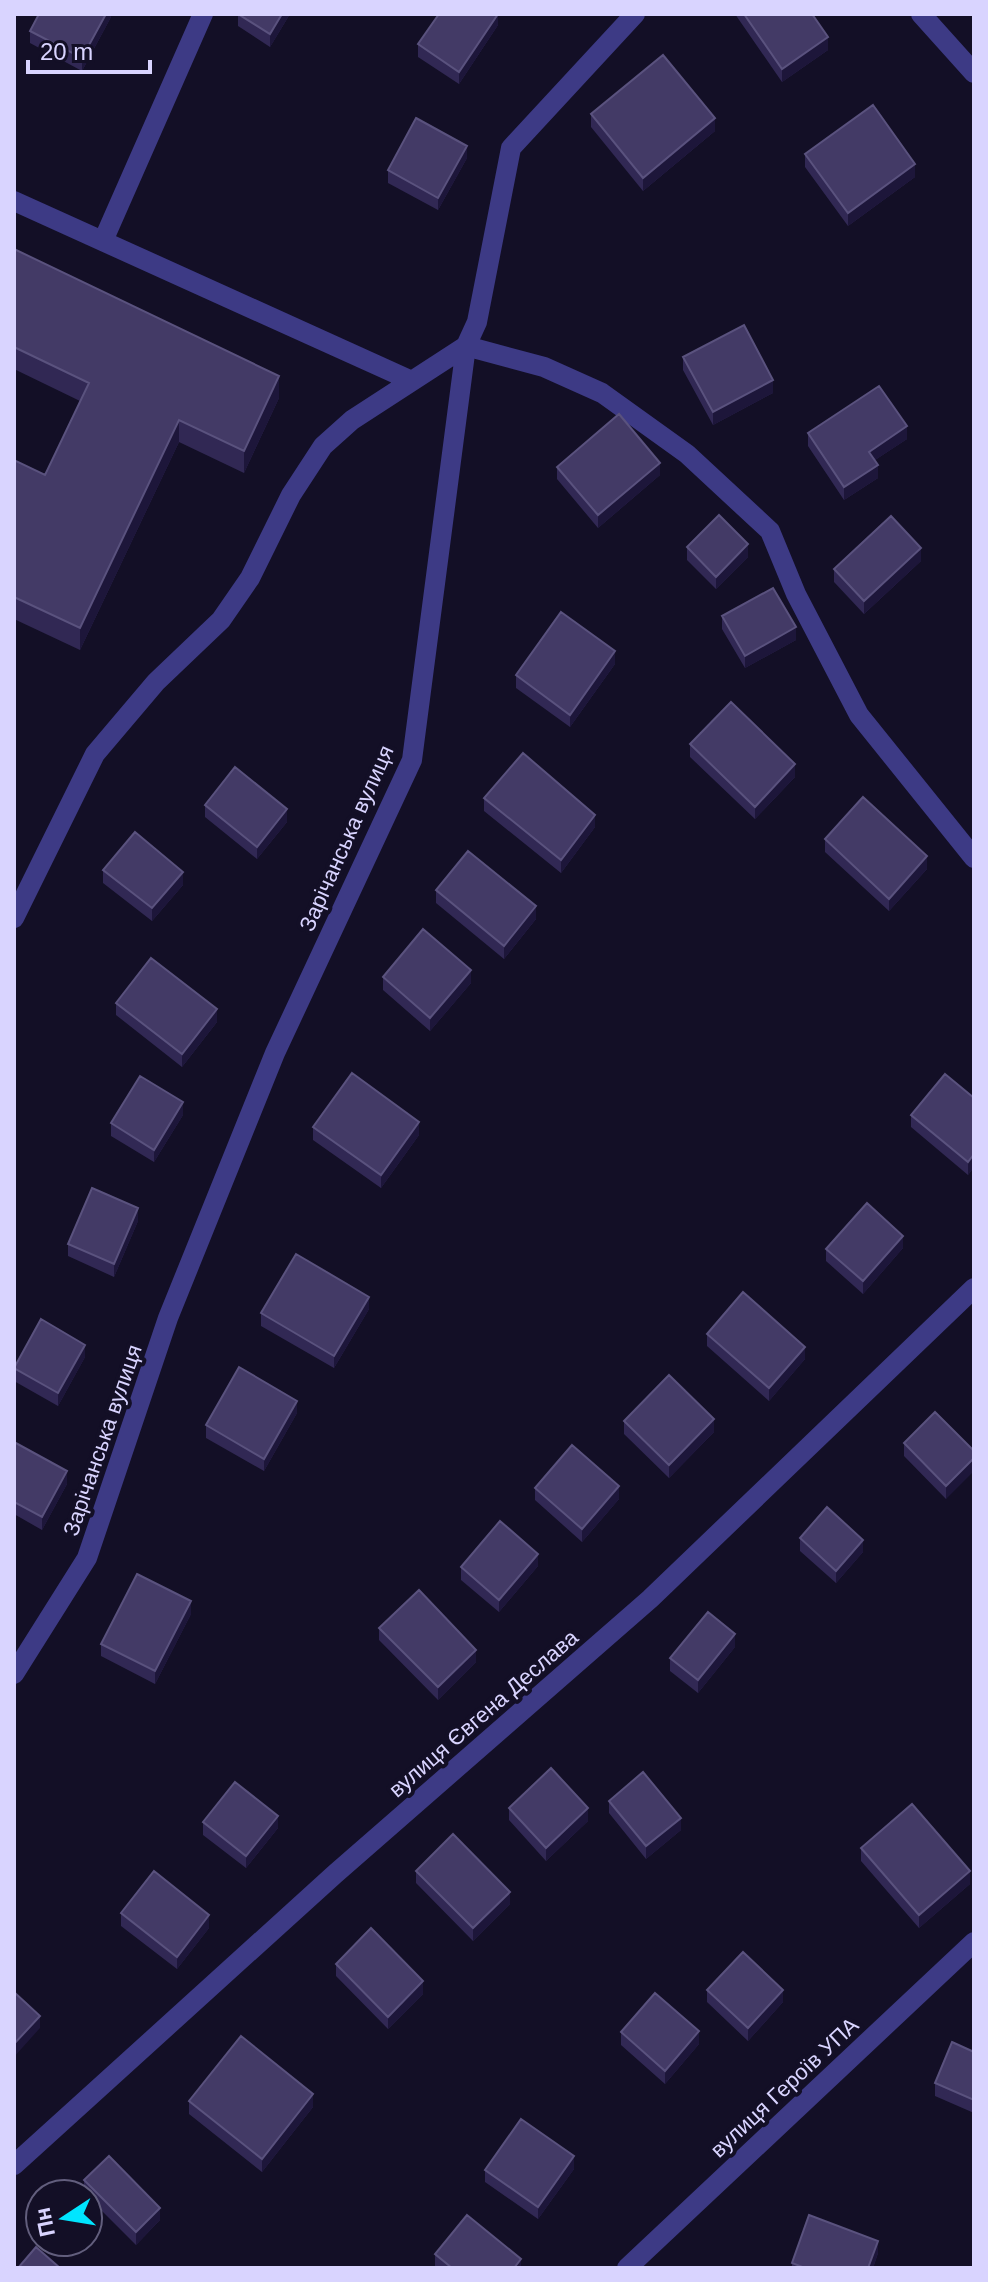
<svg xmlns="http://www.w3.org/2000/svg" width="988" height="2282" font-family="Helvetica,sans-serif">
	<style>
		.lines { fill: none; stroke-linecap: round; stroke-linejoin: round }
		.minor { stroke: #3d3a85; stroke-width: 20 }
		.wall { fill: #312854 }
		.shaded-wall { fill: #1d163a }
		.building { fill: #433a66; stroke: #5a527e; stroke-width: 2 }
		.labels { text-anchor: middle; stroke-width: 8; stroke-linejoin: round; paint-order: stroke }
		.street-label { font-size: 22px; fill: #d9d4ff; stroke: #130f26 }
	</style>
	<rect width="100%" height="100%" fill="#130f26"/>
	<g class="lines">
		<!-- minor -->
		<path class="minor" d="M921,14l53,59
			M14,201l398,180
			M103,241l100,-227
			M14,918l81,-164 61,-72 65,-62 29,-42 41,-83 32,-49 29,-26 114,-74 78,21 58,26 85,61 83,77 26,63 63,121 115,143
			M14,1674l73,-116 81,-240 107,-265 137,-293 54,-414 11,-24 34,-174 124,-134
			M14,2165l321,-291 315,-275 324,-311
			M627,2268l347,-326"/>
	</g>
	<!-- wall -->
	<path class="wall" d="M111,14v3l-29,54 -52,-28v-12z
		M238,14h52l-20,33 -32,-21z
		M498,14v11l-39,59 -41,-27v-13z
		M735,14h77l16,36 -46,32z
		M591,114l124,17 -72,60 -52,-64z
		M805,154l110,23 -67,49 -43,-59z
		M467,158l-29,52 -50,-27v-13z
		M14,249l265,149 -35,75 -65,-31 -99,208 -66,-31v-159l31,15 35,-74 -66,-32z
		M683,357l90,36 -60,32 -30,-55z
		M808,433l99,6 -32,21 3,18 -34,22 -36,-54z
		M557,467l103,8 -62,53 -41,-49z
		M687,547l61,10 -32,32 -29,-29z
		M921,561l-57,53 -30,-32v-13z
		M722,616l74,24 -51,28 -23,-39z
		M615,664l-45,63 -54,-39v-13z
		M690,744l105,33 -40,42 -65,-62z
		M484,798l111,29 -34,46 -77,-62z
		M205,805l82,17 -30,37 -52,-42z
		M825,839l102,30 -38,42 -64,-59z
		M103,870l80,15 -31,36 -49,-38z
		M436,890l100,29 -32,40 -68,-56z
		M383,977l88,6 -41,48 -47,-41z
		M116,1003l101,19 -35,45 -66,-52z
		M974,1098v69l-6,8 -57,-48v-12z
		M183,1115l-29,47 -43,-26v-13z
		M313,1127l106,8 -38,53 -68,-48z
		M138,1221l-24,56 -46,-21v-12z
		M903,1248l-40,46 -37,-33v-12z
		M369,1309l-35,59 -73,-42v-13z
		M707,1334l98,25 -36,42 -62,-55z
		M85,1357l-27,49 -44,-25v-14z
		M297,1413l-33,58 -58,-33v-13z
		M624,1421l90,11 -45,46 -45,-44z
		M14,1442l53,42 -25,46 -28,-16z
		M904,1443l70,8 -28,48 -42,-43z
		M535,1488l84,11 -37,43 -47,-42z
		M800,1538l63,14 -27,31 -36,-32z
		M538,1566l-39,46 -38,-32v-13z
		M191,1614l-36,70 -54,-28v-12z
		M379,1628l97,34 -38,38 -59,-60z
		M735,1647l-37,46 -28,-22v-13z
		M609,1801l72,29 -35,29 -37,-46z
		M509,1808l79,13 -42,40 -37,-41z
		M203,1822l75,6 -32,40 -43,-33z
		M861,1848l109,36 -51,44 -58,-67z
		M416,1871l94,33 -37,37 -57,-58z
		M121,1913l88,15 -32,41 -56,-43z
		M336,1964l87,30 -35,35 -52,-53z
		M707,1990l76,12 -35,39 -41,-39z
		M621,2032l78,12 -34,40 -44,-39z
		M974,2052v61l-39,-17v-13z
		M189,2101l124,6 -51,65 -73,-58z
		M574,2169l-36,50 -53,-37v-12z
		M84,2180l76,40 -24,25 -48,-48v-3l-4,-1z
		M878,2253l-5,15h-81v-5z
		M435,2254l86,14h-84l-2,-1z"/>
	<!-- shaded-wall -->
	<path class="shaded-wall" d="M106,14h5v3l-29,54v-13z
		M282,14h8l-20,33v-13z
		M498,14v11l-39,59v-12z
		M828,37v13l-46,32v-13z
		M715,118v13l-72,60v-13z
		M467,146v12l-29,52v-12z
		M915,164v13l-67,49v-13z
		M279,376v22l-35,75v-22z
		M773,380v13l-60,32v-13z
		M179,420v22l-99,208v-22z
		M907,426v13l-38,25v-12z
		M660,463v12l-62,53v-13z
		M878,465v13l-34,22v-13z
		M748,544v13l-32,32v-12z
		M921,548v13l-57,53v-13z
		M796,627v13l-51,28v-12z
		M615,651v13l-45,63v-12z
		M795,764v13l-40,42v-12z
		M287,809v13l-30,37v-12z
		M595,815v12l-34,46v-13z
		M927,856v13l-38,42v-12z
		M183,872v13l-31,36v-13z
		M536,906v13l-32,40v-13z
		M471,970v13l-41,48v-13z
		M217,1009v13l-35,45v-13z
		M183,1102v13l-29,47v-12z
		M419,1122v13l-38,53v-13z
		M974,1154v13l-6,8v-13z
		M138,1208v13l-24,56v-13z
		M903,1236v12l-40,46v-13z
		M369,1297v12l-35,59v-12z
		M85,1345v12l-27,49v-13z
		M805,1347v12l-36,42v-13z
		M297,1401v12l-33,58v-12z
		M714,1419v13l-45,46v-13z
		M974,1458v13l-28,28v-13z
		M67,1471v13l-25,46v-13z
		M619,1486v13l-37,43v-13z
		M863,1540v12l-27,31v-12z
		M538,1554v12l-39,46v-12z
		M191,1601v13l-36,70v-13z
		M735,1634v13l-37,46v-13z
		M476,1650v12l-38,38v-13z
		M588,1808v13l-42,40v-13z
		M278,1816v12l-32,40v-12z
		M681,1818v12l-35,29v-13z
		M970,1871v13l-51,44v-13z
		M510,1892v12l-37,37v-13z
		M209,1915v13l-32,41v-12z
		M423,1981v13l-35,35v-12z
		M783,1990v12l-35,39v-13z
		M40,2016v12l-26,29v-13z
		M699,2031v13l-34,40v-13z
		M313,2094v13l-51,65v-13z
		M574,2156v13l-36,50v-12z
		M160,2208v12l-24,25v-13z
		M878,2241v12l-5,15h-5z
		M521,2259v9h-7z"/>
	<!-- building -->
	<path class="building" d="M39,14h67l-24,44 -52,-27z
		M238,14h44l-12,20z
		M439,14h59l-39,58 -41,-28z
		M744,14h68l16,23 -46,32z
		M663,55l52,63 -72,60 -52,-64z
		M873,105l42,59 -67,49 -43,-59z
		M416,118l51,28 -29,52 -50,-28z
		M14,249l265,127 -35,75 -65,-31 -99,208 -66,-31v-137l31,15 44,-92 -75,-36z
		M744,325l29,55 -60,32 -30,-55z
		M879,386l28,40 -38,26 9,13 -34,22 -36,-54z
		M619,414l41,49 -62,52 -41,-48z
		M719,515l29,29 -32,33 -29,-30z
		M891,516l30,32 -57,53 -30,-32z
		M773,588l23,39 -51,29 -23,-40z
		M561,612l54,39 -45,64 -54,-40z
		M731,702l64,62 -40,43 -65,-63z
		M523,753l72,62 -34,45 -77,-62z
		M235,767l52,42 -30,38 -52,-42z
		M863,797l64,59 -38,43 -64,-60z
		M135,832l48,40 -31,36 -49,-38z
		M468,851l68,55 -32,40 -68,-56z
		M423,929l48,41 -41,48 -47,-41z
		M151,958l66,51 -35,45 -66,-51z
		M352,1073l67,49 -38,53 -68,-48z
		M945,1074l29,24v56l-6,8 -57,-47z
		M140,1076l43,26 -29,48 -43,-27z
		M92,1188l46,20 -24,56 -46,-20z
		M867,1203l36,33 -40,45 -37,-32z
		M296,1254l73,43 -35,59 -73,-43z
		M743,1292l62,55 -36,41 -62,-54z
		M41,1319l44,26 -27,48 -44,-25z
		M239,1367l58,34 -33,58 -58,-34z
		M669,1375l45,44 -45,46 -45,-44z
		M935,1412l39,39v7l-28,28 -42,-43z
		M14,1442l53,29 -25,46 -28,-15z
		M572,1445l47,41 -37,43 -47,-41z
		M827,1507l36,33 -27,31 -36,-33z
		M500,1521l38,33 -39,46 -38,-33z
		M137,1574l54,27 -36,70 -54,-27z
		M419,1590l57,60 -38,37 -59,-59z
		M708,1612l27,22 -37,46 -28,-22z
		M551,1768l37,40 -42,40 -37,-40z
		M643,1772l38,46 -35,28 -37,-45z
		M235,1782l43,34 -32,40 -43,-34z
		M912,1804l58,67 -51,44 -58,-67z
		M453,1834l57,58 -37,36 -57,-57z
		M154,1871l55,44 -32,42 -56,-44z
		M371,1928l52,53 -35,36 -52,-53z
		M743,1952l40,38 -35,38 -41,-38z
		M14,1992l26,24 -26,28z
		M655,1993l44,38 -34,40 -44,-39z
		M241,2036l72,58 -51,65 -73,-58z
		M952,2042l22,10v48l-39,-17z
		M521,2119l53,37 -36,51 -53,-37z
		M109,2156l51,52 -24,24 -52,-52z
		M467,2215l54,44 -7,9h-62l-17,-14z
		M809,2215l69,26 -10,27h-63l-13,-5z
		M36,2247l24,21h-42z"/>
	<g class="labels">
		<!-- street labels -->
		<g class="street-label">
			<text transform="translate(346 838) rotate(-66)" y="8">Зарічанська вулиця</text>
			<text transform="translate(102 1440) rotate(-71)" y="8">Зарічанська вулиця</text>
			<text transform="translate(483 1713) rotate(-41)" y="8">вулиця Євгена Деслава</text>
			<text transform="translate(784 2087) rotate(-43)" y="8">вулиця Героїв УПА</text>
		</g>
	</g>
	<!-- border -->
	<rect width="988" height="2282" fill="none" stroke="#d9d4ff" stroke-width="32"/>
	<!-- north arrow -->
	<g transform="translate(64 2218) rotate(258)"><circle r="38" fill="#130f26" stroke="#625e7d" stroke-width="2"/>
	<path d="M0-6L14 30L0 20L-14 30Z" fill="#00e5ff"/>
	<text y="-12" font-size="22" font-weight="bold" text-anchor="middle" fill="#d9d4ff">Пн</text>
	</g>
	<!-- scale -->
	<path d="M28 60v12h122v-12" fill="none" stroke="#d9d4ff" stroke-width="4"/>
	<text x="40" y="60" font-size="24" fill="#d9d4ff" stroke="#130f26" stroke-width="6" paint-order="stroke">20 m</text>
</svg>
